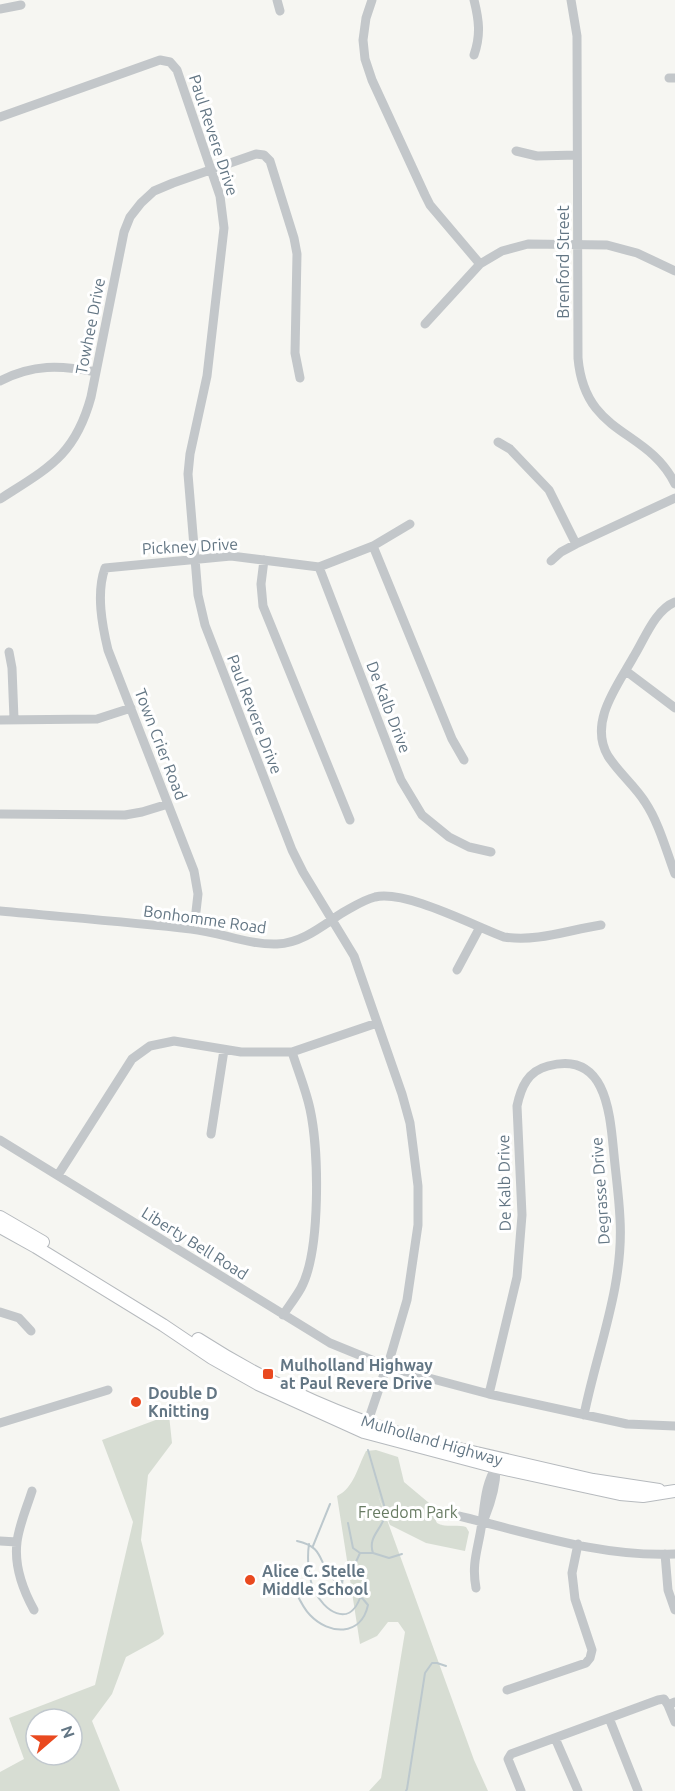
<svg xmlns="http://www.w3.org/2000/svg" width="675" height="1791" font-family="Ubuntu,sans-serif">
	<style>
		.green { fill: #d7ddd3; fill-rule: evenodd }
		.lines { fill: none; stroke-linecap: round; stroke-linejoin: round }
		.stream { stroke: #bcc8cd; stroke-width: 2 }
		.major-casing { stroke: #b6babe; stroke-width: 14 }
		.minor { stroke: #c3c7ca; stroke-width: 9 }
		.major { stroke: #fff; stroke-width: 12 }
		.poi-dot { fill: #e9491f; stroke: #fff; stroke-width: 2 }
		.labels { text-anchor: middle; stroke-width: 6; stroke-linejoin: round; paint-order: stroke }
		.street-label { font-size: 16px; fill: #637684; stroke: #fff }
		.poi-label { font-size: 16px; font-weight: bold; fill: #637684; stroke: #fff; text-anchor: start }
		.park-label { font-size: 16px; fill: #687b63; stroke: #fff }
	</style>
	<rect width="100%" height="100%" fill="#f6f6f2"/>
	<!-- green -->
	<path class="green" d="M169,1415l3,28 -24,32 -7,65 23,94 -5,5 -33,18 -14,37 -20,27 28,70h-120v-19l24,-13 -15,-41 86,-33 38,-163 -31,-82zM36,1719h36v36h-36z
		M376,1450l22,7 6,25 31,26 -1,9 3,6c8,5 19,1 29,4l3,5 -4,19 -39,-8 -36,-18 -12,-30 96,265 14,31h-119l12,-13 24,-146 -7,-10h-10l-11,14 -17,8 -23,-148c17,-8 21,-30 29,-45z"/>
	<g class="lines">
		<!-- stream -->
		<path class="stream" d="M368,1450l18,62c-2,16 -19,24 -13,41
			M348,1523l5,25 7,5h13l16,5 13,-4
			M297,1541c29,6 20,23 38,40h7
			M309,1544c-2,13 -1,33 5,46 10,21 35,38 46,8
			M313,1546l17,-42
			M289,1583l4,3c5,10 9,21 17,29 19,20 51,22 58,-10l-5,-6 -21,-14 2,-18 11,-3 5,-11
			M406,1791l1,-2 18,-116 7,-10h5l9,3"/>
		<!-- major casing -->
		<g class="major-casing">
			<path id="major" d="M0,1217l43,25
				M0,1227l36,20 127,78 49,33 46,26 106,48 132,35 124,27 23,2 32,-5
				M198,1339c70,45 146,79 226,102
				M459,1449l134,31 66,10"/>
		</g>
		<!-- minor -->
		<path class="minor" d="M277,0l3,11
			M372,0l-6,18 -3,22 2,19 7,21 53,115 5,10 50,59
			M474,0c5,20 7,35 0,55
			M571,0l6,36 1,322c7,79 69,69 97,126
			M0,9l21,-4
			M669,78h6
			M0,117l160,-57 10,2 7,8 43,126 4,32 -17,148 -17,78 -2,20 10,121 7,30 87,225 11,22 51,84 48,138 8,29 8,63v39l-11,75 -17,58
			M516,151l21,5 40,-1
			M425,324l55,-60 22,-13 26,-7 79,1 30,8 38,18
			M0,381c33,-17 60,-16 96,-9
			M498,442l12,7 39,41 27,54
			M0,499c48,-31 75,-43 91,-102l33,-165 6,-15 11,-14 13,-12 19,-8 83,-29 8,1 6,6 24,77 3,16 -2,99 5,25
			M373,546l79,193 12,21
			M264,560l-3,24 2,22 87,214
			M551,561l10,-9 15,-8 99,-46
			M319,567l82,213 21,35 27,22 20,10 22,5
			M675,602c-20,8 -30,36 -41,54 -16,29 -46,66 -26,100 10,16 27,30 37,46 14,21 21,48 30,72
			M9,652l3,16 2,51
			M626,671l49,37
			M0,720l97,-1 34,-11
			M0,814l125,1 17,-3 26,-8
			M0,911c64,6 128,11 191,18 29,3 57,16 86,15 25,-1 45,-18 65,-31 11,-6 21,-13 33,-16 31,-7 97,28 129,40 34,5 64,-7 97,-12
			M194,929l4,-35 -4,-23 -86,-221c-6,-25 -12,-57 -3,-82l126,-12 88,11 54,-21 37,-22
			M457,970l23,-43
			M211,1134l13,-84
			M0,1140l330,203 49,20
			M58,1175l74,-116 18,-13 24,-5 67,11h51l85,-29
			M0,1312l19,6 12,13
			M283,1315c6,-9 13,-18 18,-27 20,-37 18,-138 9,-179 -4,-19 -12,-38 -18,-57
			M395,1369l94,25 138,30 48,2
			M489,1394l28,-117 5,-62 -5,-109c4,-19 11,-35 31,-40 59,-16 62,49 66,89 2,21 5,42 6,64 4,67 -23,131 -36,196
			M0,1423l108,-33
			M366,1427l18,-53
			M32,1491c-5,16 -13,34 -15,51 -3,24 6,48 17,68
			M446,1513c75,17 152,45 229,41
			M485,1517c6,-15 11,-32 11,-48
			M0,1541l17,1
			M665,1554l3,36 7,20
			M476,1588c-5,-26 3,-41 6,-66 3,-19 3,-37 14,-55
			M507,1690l79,-27 4,-5 2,-8 -17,-51 -3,-26 6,-29
			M668,1705l7,17
			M609,1718l29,73
			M555,1738l23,53
			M521,1791l-13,-32 3,-5 147,-54 6,-1 4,6 7,-3"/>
		<!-- major -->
		<use href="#major" class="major"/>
	</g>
	<!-- markers -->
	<g class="poi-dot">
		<rect x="262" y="1368" width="12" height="12" rx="3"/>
		<circle cx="136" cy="1402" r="6"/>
		<circle cx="250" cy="1580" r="6"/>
	</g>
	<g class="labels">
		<!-- street labels -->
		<g class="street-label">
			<text transform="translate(214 135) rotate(72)" y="6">Paul Revere Drive</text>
			<text transform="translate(563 262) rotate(-90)" y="6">Brenford Street</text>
			<text transform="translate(90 326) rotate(-79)" y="6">Towhee Drive</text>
			<text transform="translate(190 546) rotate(-3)" y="6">Pickney Drive</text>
			<text transform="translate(389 707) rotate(69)" y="6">De Kalb Drive</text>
			<text transform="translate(255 714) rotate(69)" y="6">Paul Revere Drive</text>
			<text transform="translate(161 744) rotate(69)" y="6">Town Crier Road</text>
			<text transform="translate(205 919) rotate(8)" y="6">Bonhomme Road</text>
			<text transform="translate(504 1183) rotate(-91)" y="6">De Kalb Drive</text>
			<text transform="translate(600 1191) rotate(-94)" y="6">Degrasse Drive</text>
			<text transform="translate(195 1243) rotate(32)" y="6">Liberty Bell Road</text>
			<text transform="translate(432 1440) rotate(16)" y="6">Mulholland Highway</text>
		</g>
		<!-- poi labels -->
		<g class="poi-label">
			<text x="280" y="1371">Mulholland Highway<tspan x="280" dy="18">at Paul Revere Drive</tspan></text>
			<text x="148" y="1399">Double D<tspan x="148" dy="18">Knitting</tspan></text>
			<text x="262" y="1577">Alice C. Stelle<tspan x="262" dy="18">Middle School</tspan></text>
		</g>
		<!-- park labels -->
		<g class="park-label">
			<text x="408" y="1518">Freedom Park</text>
		</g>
	</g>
	<!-- north arrow -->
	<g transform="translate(54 1737) rotate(70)"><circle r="28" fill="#ffffff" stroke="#c1c8ce" stroke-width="1.5"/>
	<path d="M0-4.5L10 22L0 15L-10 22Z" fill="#e9491f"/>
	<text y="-9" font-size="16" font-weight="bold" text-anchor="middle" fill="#637684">N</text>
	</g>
</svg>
